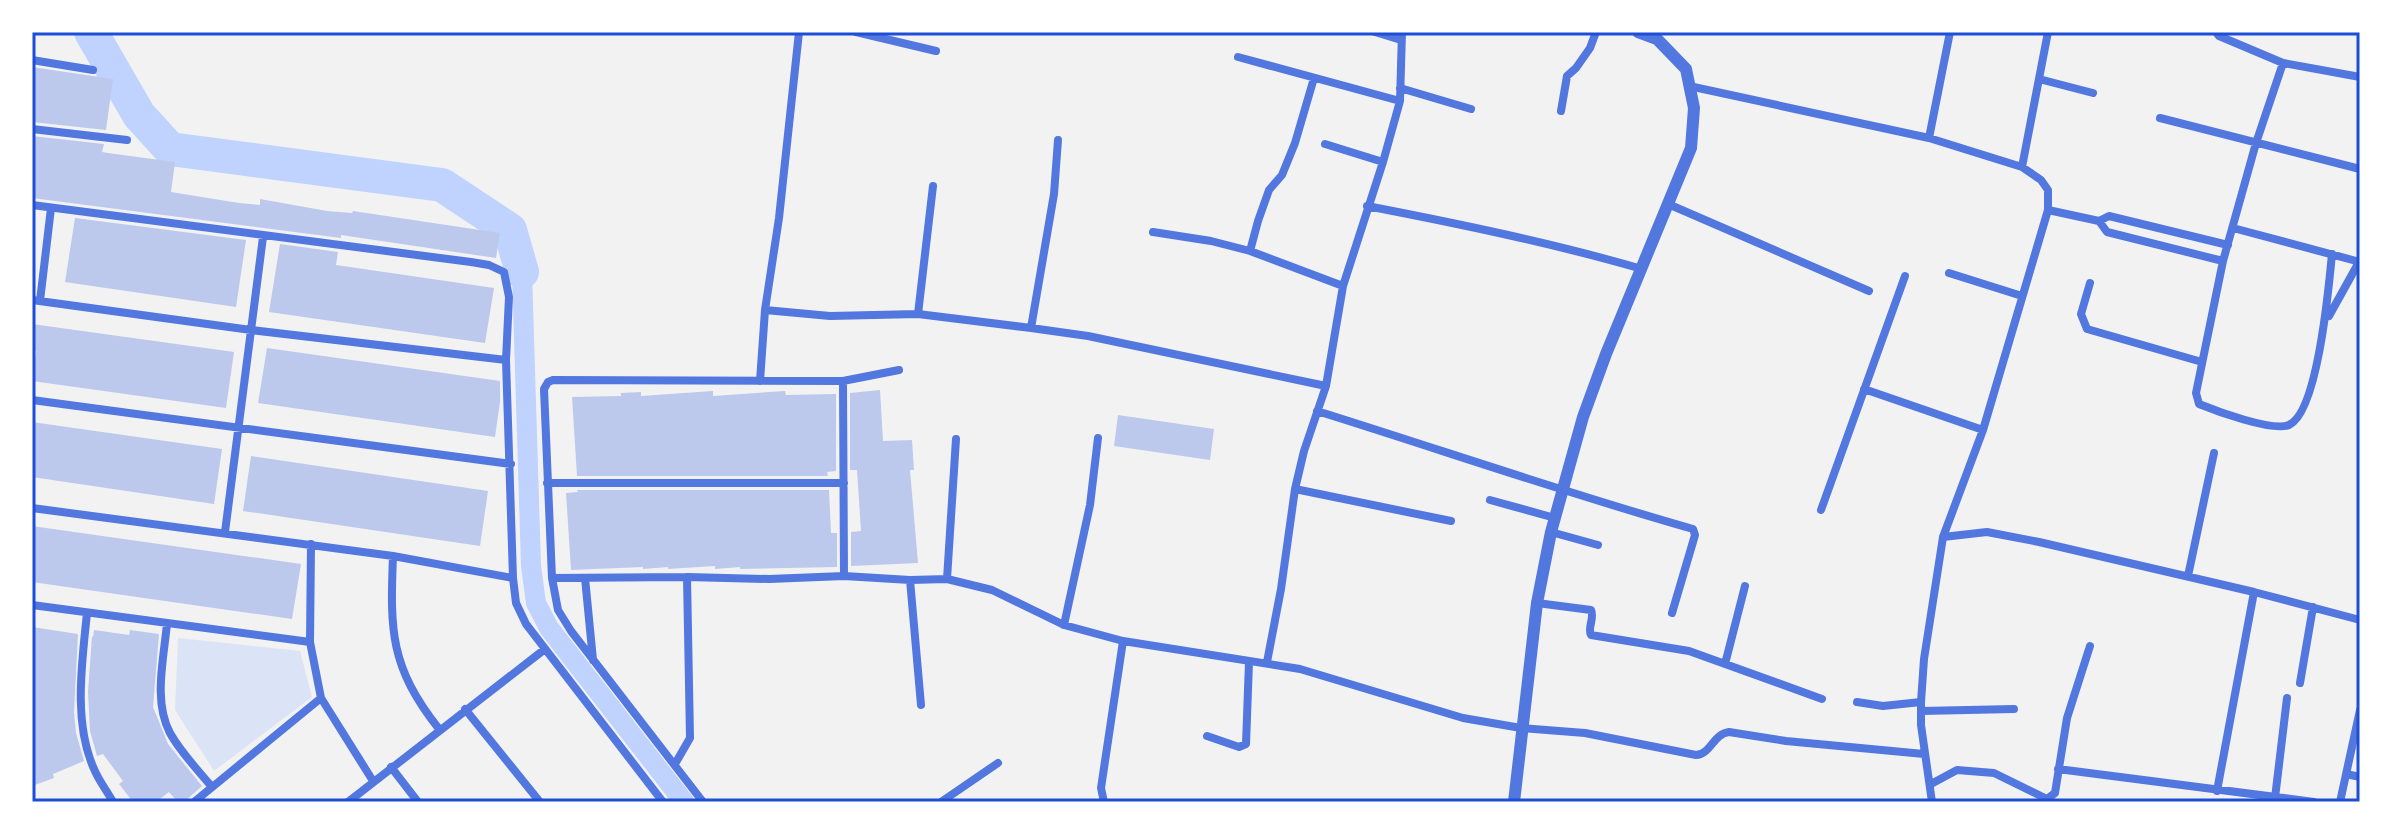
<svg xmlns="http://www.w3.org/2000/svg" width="2392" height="834" font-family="'Roboto Condensed',sans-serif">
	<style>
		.green { fill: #dbe4f7 }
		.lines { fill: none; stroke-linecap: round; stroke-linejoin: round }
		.canal { stroke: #bfd3fe; stroke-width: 20 }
		.river { stroke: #bfd3fe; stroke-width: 34 }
		.building { fill: #bdc9ec }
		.minor { stroke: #5277de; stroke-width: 8 }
		.tertiary { stroke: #5277de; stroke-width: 12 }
		.neatline { fill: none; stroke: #1d4ed8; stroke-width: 3 }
	</style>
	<rect width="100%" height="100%" fill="#f2f2f2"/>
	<!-- green -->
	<path class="green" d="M178,638l122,13 12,46 -98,74 -39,-61z"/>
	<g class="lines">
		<!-- canal -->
		<path class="canal" d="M522,272l9,294 5,37 13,25 135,174"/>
		<!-- river -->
		<path class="river" d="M91,32l48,83 31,34 272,36 68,45 12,42"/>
	</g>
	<!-- building -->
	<path class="building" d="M32,67l81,12 -7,51 -74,-8z
		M32,136l72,8 -2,8 6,1 67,9 -4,30 68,11 21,2v-6l67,12 25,2 1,-2 147,22 -4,25 -155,-23v3l-309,-40z
		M75,218l171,22 -10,67 -171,-25z
		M280,244l58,8 -2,13 158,23 -9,55 -216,-31z
		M32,324l202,28 -8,56 -194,-27 4,-30 -4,-1z
		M267,348l233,33v21l-5,35 -237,-34z
		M880,390l3,51 29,-1 2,30h-4l8,93 -67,3v-34l10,-1 -4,-61h-7v-77z
		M713,391v5l72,-5 1,4 50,-1v77l-9,1 1,4h-251l-5,-79 49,-1v-3l20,-1v4z
		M1118,415l96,14 -4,31 -96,-14z
		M32,422l190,27 -8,55 -182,-27z
		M251,456l237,35 -8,55 -237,-35z
		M577,490h252l2,43h6v34l-97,2v-2l-25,2v-3l-47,3v-2l-25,2v-2l-72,3 -5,-77 12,-1z
		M32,526l269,38 -9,55 -260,-37z
		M32,627l46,7 -4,78 2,21 8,28 -31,13 1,4 -22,8z
		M94,630l35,5 1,-5 29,4 -6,73 15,37 34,42 -18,16h-6l-9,-10 -13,10h-23l-14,-18 4,-3 -20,-27 -6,2 -7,-25 -2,-39 4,-56 1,1z"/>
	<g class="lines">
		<!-- minor -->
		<path class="minor" d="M856,32l80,19
			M1375,32l26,8
			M2216,32l3,4 64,27 77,14
			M1238,57l162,44
			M32,60l61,10
			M2283,63l-27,80 -33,118 -27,132 3,11c17,7 74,28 90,21 29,-13 40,-140 43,-171
			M1314,78l-19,65 -13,32 -13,15 -11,31 -8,30 93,35
			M2039,79l54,14
			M1689,86l240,52 93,29 19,13 7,10v20l-65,220 -40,107 -19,122 -3,43v23l11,77
			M1400,88l71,21
			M1561,111l6,-35 9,-8 14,-20 6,-16
			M2160,118l200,51
			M32,129l95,11
			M1929,138l21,-106
			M1325,144l58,18
			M2022,167l26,-135
			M1668,204l201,87
			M32,205l439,57 18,3 15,7 5,25 -3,63 7,218 3,25 10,21 137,178
			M1367,206c93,18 185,37 275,63
			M2048,210l51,11
			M2233,228l127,34
			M1153,232l58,9 39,10
			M2223,261l-116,-29 -8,-11 10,-5 119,29
			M1949,273l73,23
			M2090,283l-9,31 6,15 115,33
			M32,300l219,30 255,30
			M40,301l11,-93
			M765,310l65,6 88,-2 113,14 57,8 238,50
			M918,314l15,-128
			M2329,316l30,-54
			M1031,328l23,-134 4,-54
			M760,381l5,-71 14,-92 20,-186
			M843,381l1,195
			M1864,389l119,41
			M32,400l479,64
			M1317,411c125,39 249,82 376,118l2,6 -23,78
			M547,483h297
			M1295,489l156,32
			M1490,500l65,18
			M32,508l361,48 120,22
			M1821,510l84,-234
			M225,532l38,-295
			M1551,532l47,13
			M1943,537l44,-5 52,10 215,50 106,28
			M311,544l-1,98 11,56 52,83
			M393,556c-3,75 -3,111 46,173
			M2188,576l26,-123
			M552,578l135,-1 82,2 75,-3 66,4 37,-1 45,11 72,35 59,16 177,28 163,49 58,10 64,5 111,22c15,-1 17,-21 33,-23l57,9 138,13
			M585,578l8,82
			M947,579l9,-140
			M910,580l11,125
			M1537,603l54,7c4,8 -4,18 0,25l98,16 133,48
			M32,605l278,37
			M87,613c-5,50 -14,109 7,156 5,12 13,22 19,33
			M167,623c-3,35 -14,78 3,110 11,20 28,37 42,54
			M1064,625l26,-120 8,-67
			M1267,662l14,-73 14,-100 9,-38 22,-65 17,-100 40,-124 17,-61 2,-69
			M1725,664l20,-78
			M2300,683l13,-76
			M1857,702l26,4 38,-4
			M465,709l75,93
			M1921,711l93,-2
			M1207,736l32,11 7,-3 3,-82
			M675,764l15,-26 -3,-161
			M391,767l27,35
			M2058,769l256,33
			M2346,774l14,3
			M1931,784l26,-14 37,3 53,26 1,3
			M2217,791l37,-199
			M2275,798l12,-100
			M2047,799l8,-6 12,-75 23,-72
			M194,802l127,-104
			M348,802l197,-153
			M703,802l-132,-171 -13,-21 -6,-32 -8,-189 4,-7 5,-2 290,1 56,-11
			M941,802l57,-39
			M1104,802l-3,-14 22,-147
			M2340,802l20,-92"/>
		<!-- tertiary -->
		<path class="tertiary" d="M1514,802l23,-199 14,-71 32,-115 23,-63 85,-206 3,-40 -8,-39 -29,-30 -19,-7"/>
	</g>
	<!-- border -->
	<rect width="2392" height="834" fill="none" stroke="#ffffff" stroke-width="68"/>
	<rect x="34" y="34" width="2324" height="766" class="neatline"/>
</svg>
